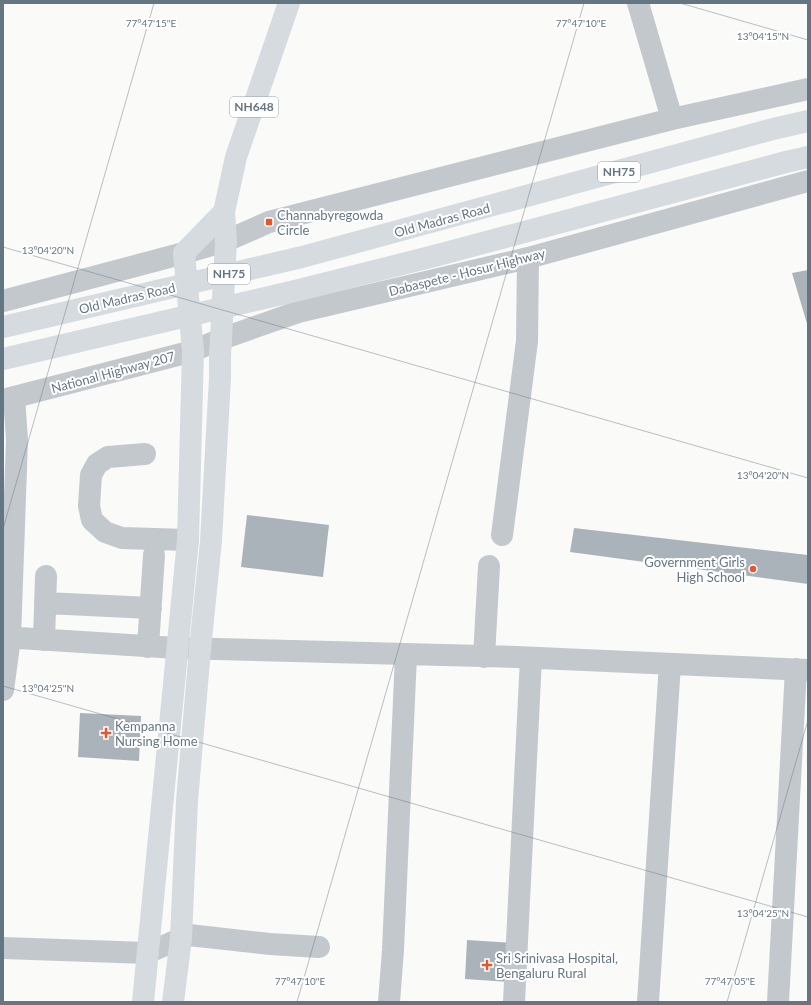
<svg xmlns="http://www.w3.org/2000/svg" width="811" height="1005" font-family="Lato,sans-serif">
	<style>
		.building { fill: #aab3b9 }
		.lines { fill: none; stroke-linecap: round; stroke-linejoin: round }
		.minor { stroke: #c3c8cc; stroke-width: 22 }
		.major { stroke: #d6dbdf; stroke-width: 22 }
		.highway { stroke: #d6dbdf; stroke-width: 22 }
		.ticks { fill: none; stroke: #657683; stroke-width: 1; stroke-opacity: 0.45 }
		.poi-dot { fill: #e4572e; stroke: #fff; stroke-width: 1.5 }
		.labels { text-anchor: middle; stroke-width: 4; stroke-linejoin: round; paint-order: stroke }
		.shield { fill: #fff; stroke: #939fa8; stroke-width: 1 }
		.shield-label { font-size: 12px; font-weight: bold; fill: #657683 }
		.poi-label { font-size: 13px; fill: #657683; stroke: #fff; text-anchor: start }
		.street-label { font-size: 13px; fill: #657683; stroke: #fff }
		.ticks-label { font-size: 10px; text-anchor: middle; fill: #657683; stroke: #fff; stroke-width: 4; stroke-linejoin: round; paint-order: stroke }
	</style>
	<rect width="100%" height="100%" fill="#fafaf8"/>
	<!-- building -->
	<path class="building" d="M808,270v57l-16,-54z
		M247,515l82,10 -6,52 -82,-10z
		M574,528l234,27v29l-238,-32z
		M80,713l61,3 -2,45 -61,-4z
		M467,940l46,3 -3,39 -45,-3z"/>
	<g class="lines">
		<!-- minor -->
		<path class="minor" d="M638,3l34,116
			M3,301l181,-48 42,-12 43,-19 403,-103 136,-30
			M3,400l190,-49 28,-12 77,-27 230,-54 280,-77
			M145,454l-37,3 -11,7 -6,11 -2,31 3,14 13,12 17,6 66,2
			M502,535l25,-194 1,-83
			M45,603l106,5
			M3,637l174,11 339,9 292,13
			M44,640l2,-64
			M148,647l6,-92
			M484,657l5,-91
			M3,690l7,-52 7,-198 -3,-43
			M3,948l144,5 42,-18 81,9 49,3
			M389,1002l4,-52 13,-295
			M514,1002l17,-344
			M648,1002l22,-338
			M778,1002l18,-333"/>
		<!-- major -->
		<path class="major" d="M143,1002l45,-462 5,-189
			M173,1002l8,-64 6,-137 13,-152 11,-108 9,-163v-23l1,-16"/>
		<!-- highway -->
		<path class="highway" d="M3,327l299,-70 471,-128 35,-8
			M221,339l5,-98 -2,-29 12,-55 53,-154
			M193,351l-9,-98 40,-41
			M3,359l296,-69 139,-35 348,-93 22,-5"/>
	</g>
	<!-- ticks -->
	<path class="ticks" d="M680,3l128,37M3,247l805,231M3,529l151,-526M3,686l805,231M297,1002l287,-999M727,1002l81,-282"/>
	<!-- markers -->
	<g class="poi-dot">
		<rect x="265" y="218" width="8" height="8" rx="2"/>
		<circle cx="753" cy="569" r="4"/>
		<path d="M104 727h4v4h4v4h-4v4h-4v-4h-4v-4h4z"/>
		<path d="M485 959h4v4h4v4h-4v4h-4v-4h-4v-4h4z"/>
	</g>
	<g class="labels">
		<!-- shield labels -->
		<g class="shield">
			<rect x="230" y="97" width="48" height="20" rx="3"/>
			<rect x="598" y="162" width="42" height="20" rx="3"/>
			<rect x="208" y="264" width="42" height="20" rx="3"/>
		</g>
		<g class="shield-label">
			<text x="254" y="111">NH648</text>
			<text x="619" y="176">NH75</text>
			<text x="229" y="278">NH75</text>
		</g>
		<!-- poi labels -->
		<g class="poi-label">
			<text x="277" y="220">Channabyregowda<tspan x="277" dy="15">Circle</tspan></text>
			<text x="745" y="567" text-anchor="end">Government Girls<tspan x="745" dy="15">High School</tspan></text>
			<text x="115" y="731">Kempanna<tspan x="115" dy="15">Nursing Home</tspan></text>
			<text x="496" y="963">Sri Srinivasa Hospital,<tspan x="496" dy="15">Bengaluru Rural</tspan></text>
		</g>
		<!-- street labels -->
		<g class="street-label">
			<text transform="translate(442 220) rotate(-15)" y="5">Old Madras Road</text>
			<text transform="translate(467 272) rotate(-14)" y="5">Dabaspete - Hosur Highway</text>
			<text transform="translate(127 298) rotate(-13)" y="5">Old Madras Road</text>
			<text transform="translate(113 372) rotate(-15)" y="5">National Highway 207</text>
		</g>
	</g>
	<g class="ticks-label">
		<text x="151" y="27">77°47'15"E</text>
		<text x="581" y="27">77°47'10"E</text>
		<text x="763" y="40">13°04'15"N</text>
		<text x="48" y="254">13°04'20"N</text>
		<text x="763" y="479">13°04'20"N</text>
		<text x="48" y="692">13°04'25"N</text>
		<text x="763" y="917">13°04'25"N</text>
		<text x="300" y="985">77°47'10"E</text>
		<text x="730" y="985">77°47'05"E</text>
	</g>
	<!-- border -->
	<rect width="811" height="1005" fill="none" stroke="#657683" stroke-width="8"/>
</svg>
